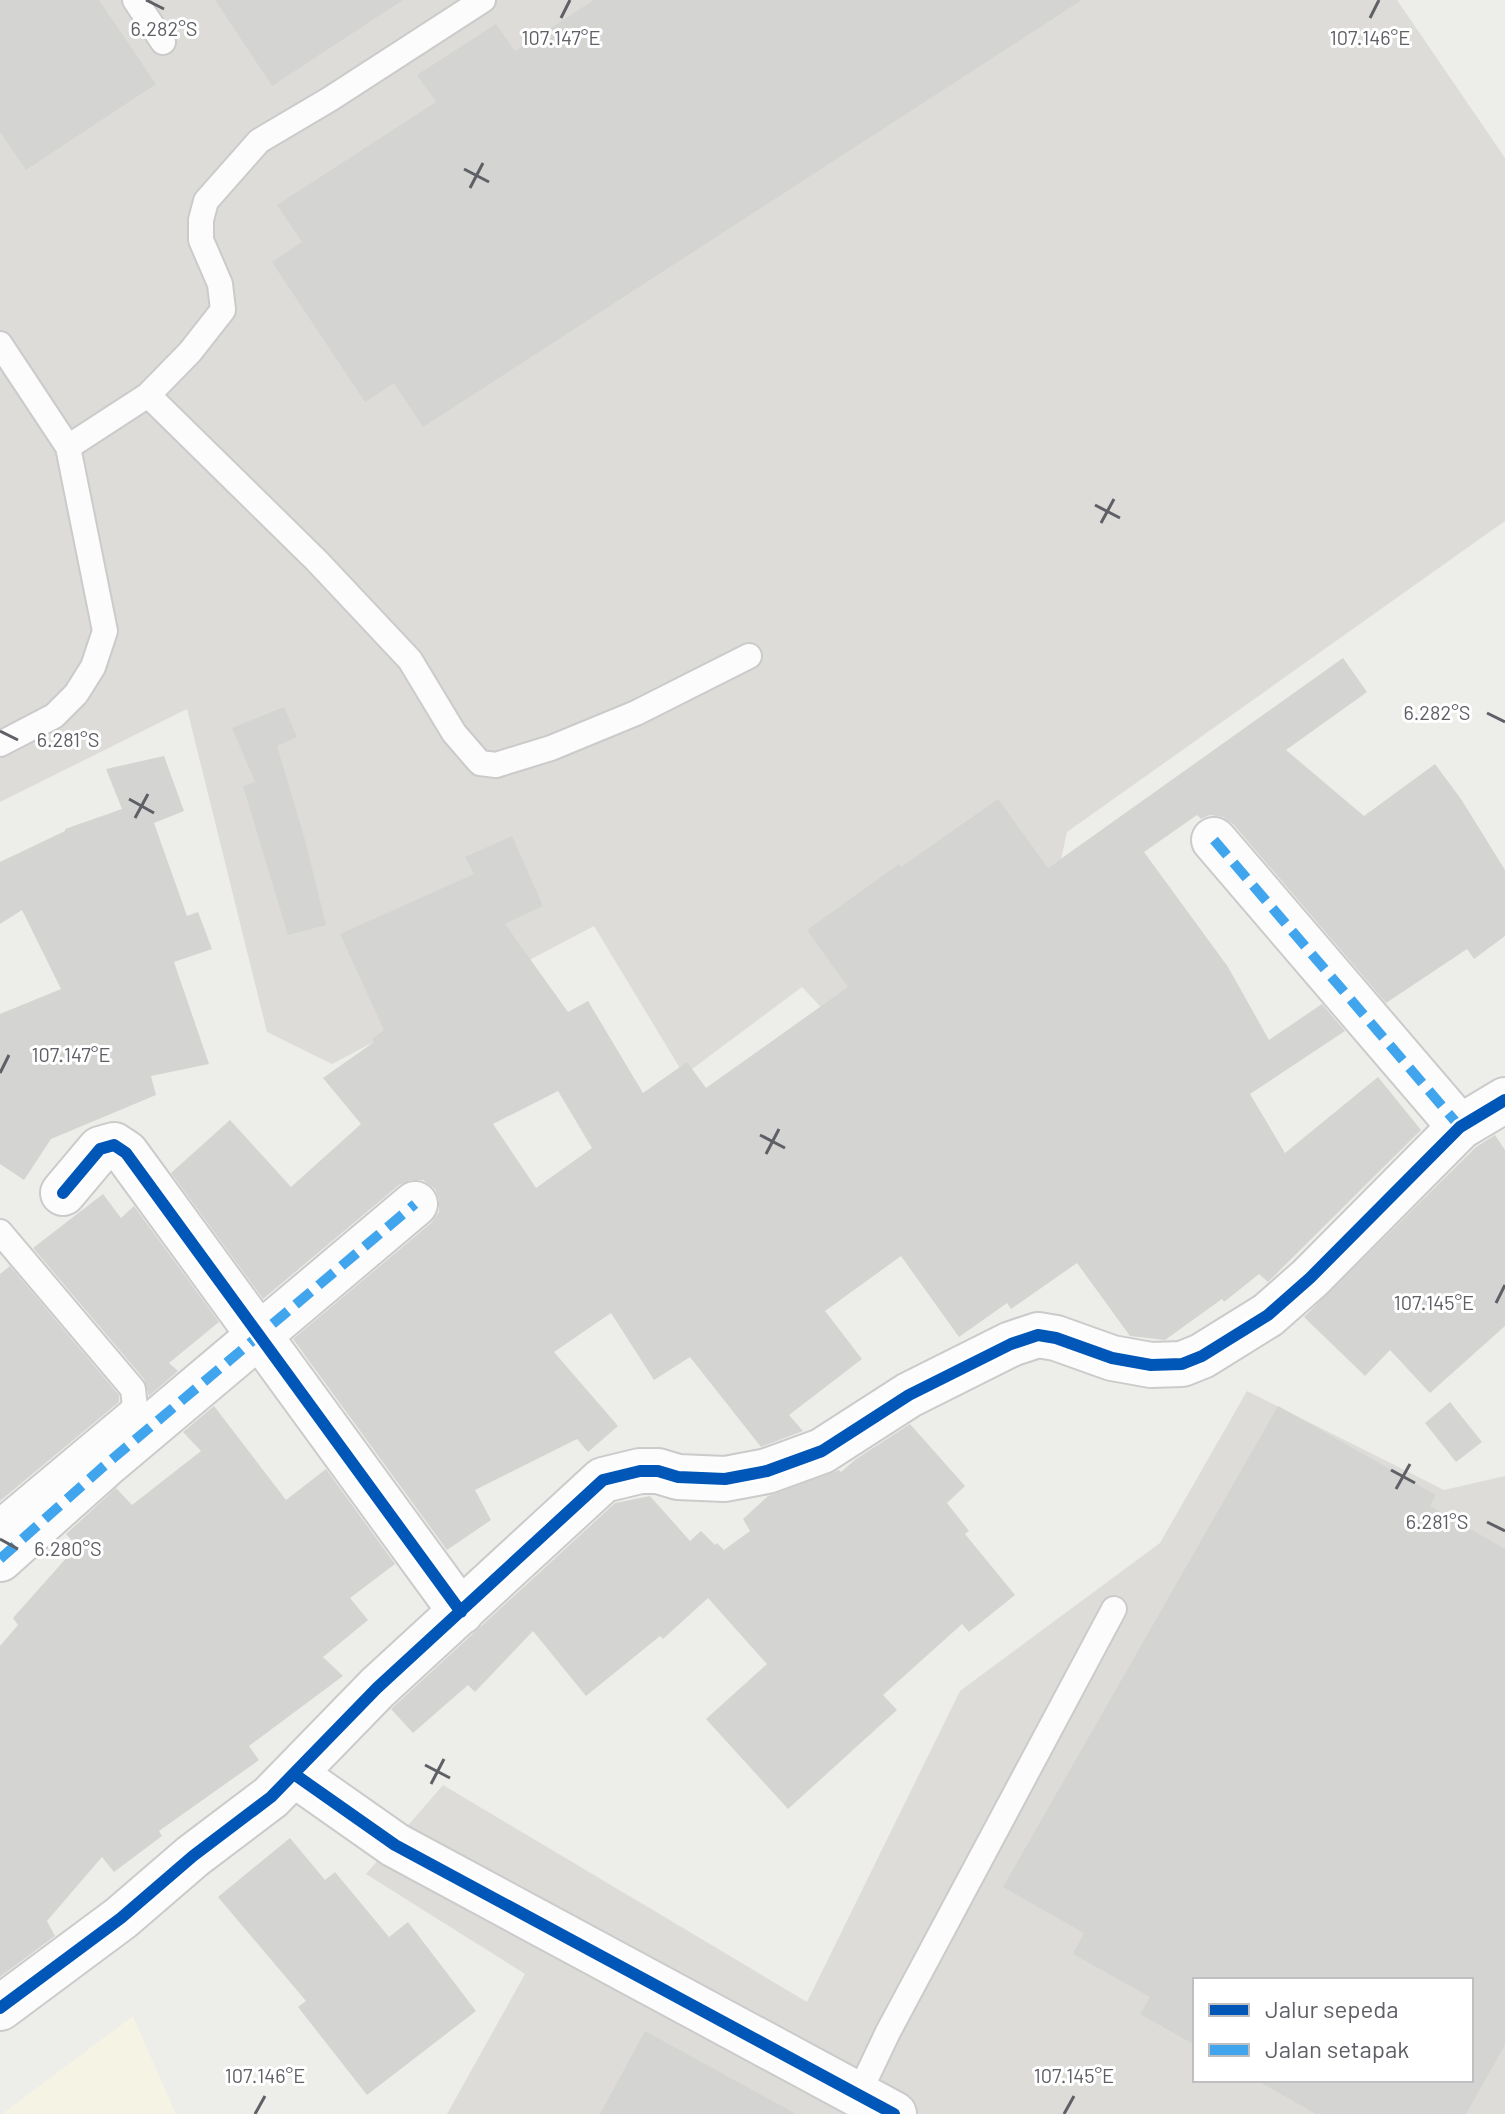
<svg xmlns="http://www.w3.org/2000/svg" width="1505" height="2114" font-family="Barlow,sans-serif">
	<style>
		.commercial { fill: #f5f3e4 }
		.industrial { fill: #dddcd9; fill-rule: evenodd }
		.building { fill: #d4d4d2; fill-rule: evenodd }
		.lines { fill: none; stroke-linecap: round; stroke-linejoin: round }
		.lane-casing { stroke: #cacbca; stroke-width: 28 }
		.street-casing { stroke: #cacbca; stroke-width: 48 }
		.lane { stroke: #fcfcfc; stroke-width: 24 }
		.street { stroke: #fcfcfc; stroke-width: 44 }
		.quiet { stroke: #41a5ee; stroke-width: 10; stroke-dasharray: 20 10; stroke-linecap: butt }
		.cycleway-casing { stroke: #fff; stroke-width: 17 }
		.cycleway { stroke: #0057b8; stroke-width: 12 }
		.ticks { fill: none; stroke: #5e6066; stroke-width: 3 }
		.ticks-label { font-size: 20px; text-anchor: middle; fill: #5e6066; stroke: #fff; stroke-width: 6; stroke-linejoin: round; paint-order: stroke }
	</style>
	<rect width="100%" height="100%" fill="#edede9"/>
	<!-- commercial -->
	<path class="commercial" d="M133,2016l43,98h-174z"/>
	<!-- industrial -->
	<path class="industrial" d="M0,0h1397l108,158v363l-438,311 -6,27 -231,158 -28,-30 -118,88 -90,-149 -262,138 -65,-32 -80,-323 -187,93z
		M1247,1391l197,99 61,-14v638h-1058l78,-140 -159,-100 77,-89 364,217 153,-311 200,-148zM1195,1980h276v100h-276z"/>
	<!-- building -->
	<path class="building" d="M0,0h99l57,84 -130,86 -26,-38z
		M215,0h188l-131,86z
		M594,0h488l-659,427 -29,-44 -29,19 -93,-140 30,-20 -25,-37 159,-103 -19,-27 79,-51 19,27z
		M1343,658l24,34 -81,58 78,66 71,-52 26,35 44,71v66l-31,23 -7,-10 -81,54 -153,-179 -10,-7 -13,-2 -9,4 -4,-4 -53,37 84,115 41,73 53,-36 23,27 -95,63 35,59 93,-76 43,53 -153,152 -9,-8 -35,28 -2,-3 -57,41 -35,-4 -53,-73 -66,46 -4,-6 -48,34 -58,-81 -76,55 37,48 -73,56 14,16 -42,16 -71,-90 -36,23 -43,-67 -57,39 64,74 -30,26 -11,-13 -102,51 16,30 -44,30 -154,-211 138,-116 8,-11v-13l-4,-10 -12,-9h-13l-11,5 -136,114 -92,-126 59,-53 61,67 70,-63 -38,-46 51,-36 -2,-3 12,-9 -44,-96 134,-60 -9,-17 47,-21 31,70 -38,18 63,88 20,-11 55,92 44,-31 19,26 142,-101 -41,-57 92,-66 2,3 97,-68 50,69zM558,1091l34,57 -56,40 -43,-64z
		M284,707l13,30 -20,9 28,94 21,85 -38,10 -45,-149 12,-4 -23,-54z
		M164,756l20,55 -30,12 33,93 11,-4 14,37 -38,13 35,102 -58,12 5,19 -105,44 -27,41 -24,-16v-150l61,-25 -39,-79 -22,14v-62l65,-31v-2l57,-20 -16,-40z
		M1495,1135l10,15v176l-75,67 -40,-43 -25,26 -61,-59 172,-170z
		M103,1194l18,24 13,-12 85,116 -50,41 9,8 -29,25 -5,-17 -111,-131z
		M10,1266l109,129v7l-119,99v-227z
		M1450,1402l32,40 -26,20 -31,-39z
		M214,1406l72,94 40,-31 69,95 -45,34 18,22 -45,37 20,19 -94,70 10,14 -100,71 3,5 -48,36 -12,-15 -55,64 8,15 -55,41v-331l18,-21 -5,-7 64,-72 -11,-12 50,-46 16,17 69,-54 -18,-19z
		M1278,1406l158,89 -6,11 75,43v496l-39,69h-150l-60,-34h215v-100h-276v65l-55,-31 10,-17 -77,-43 11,-21 -81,-46z
		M910,1424l55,62 -18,17 22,28 -4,3 50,61 -46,37 -7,-8 -79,71 14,15 -109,99 -82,-90 61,-55 -59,-66 -45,41 -3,-3 -74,60 -53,-65 -58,61 -7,-7 -55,48 -22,-24 224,-206 35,-7 40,45 11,-10 14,14 2,-2 7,7 26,-19 -7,-12 25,-23 71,-26 2,2 15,-13z
		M290,1838l35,42 10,-8 54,65 19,-15 68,89 -109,84 -69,-88 8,-6 -88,-104z
		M645,2031l151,83h-196z"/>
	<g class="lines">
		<!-- lane casing -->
		<g class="lane-casing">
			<path id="lane" d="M135,0l28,42
				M0,344l68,103 37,184 -12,36 -17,27 -22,22 -54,28
				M148,395l169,166 93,99 44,73 26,30 16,2 55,-17 85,-35 113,-57
				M68,447l80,-52 42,-43 33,-42 -3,-26 -19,-44v-20l5,-19 53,-60 71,-42 153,-99
				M0,1232l133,157 2,19 -135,113
				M858,2095l30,-63 226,-423"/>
		</g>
		<!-- street casing -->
		<g class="street-casing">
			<path id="street" d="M1214,840l246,287
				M63,1193l37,-44 14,-4 12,8 335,459
				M0,1559l104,-93 311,-262
				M294,1774l101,71 499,269
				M0,2008l121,-90 72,-62 78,-59 106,-109 226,-208 37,-9h18l20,6 47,2 42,-8 55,-20 87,-56 102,-51 27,-9 18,3 56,20 39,7 31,-1 20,-8 66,-41 42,-37 150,-151 45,-27"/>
		</g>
		<!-- lane -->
		<use href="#lane" class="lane"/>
		<!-- street -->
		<use href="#street" class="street"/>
		<!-- quiet -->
		<path class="quiet" d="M1214,840l246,287
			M0,1559l104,-93 311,-262"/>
		<!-- cycleway casing -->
		<g class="cycleway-casing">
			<path id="cycleway" d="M63,1193l37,-44 14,-4 12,8 335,459
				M294,1774l101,71 499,269
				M0,2008l121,-90 72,-62 78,-59 106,-109 226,-208 37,-9h18l20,6 47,2 42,-8 55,-20 87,-56 102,-51 27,-9 18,3 56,20 39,7 31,-1 20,-8 66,-41 42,-37 150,-151 45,-27"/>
		</g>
		<!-- cycleway -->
		<use href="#cycleway" class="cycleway"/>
	</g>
	<!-- ticks -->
	<path class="ticks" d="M146,0l18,9M561,18l9,-18M1370,18l9,-18M464,169l25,13M470,188l13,-25M1095,505l25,13M1101,523l13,-24M1487,713l18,9M0,731l18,9M129,799l25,14M135,818l13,-24M0,1073l9,-18M760,1135l25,13M766,1154l13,-25M1496,1303l9,-18M1391,1470l24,13M1396,1489l14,-25M1487,1522l18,9M0,1539l18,10M425,1765l25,13M431,1784l13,-25M255,2114l10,-18M1064,2114l10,-18"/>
	<g class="ticks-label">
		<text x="164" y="36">6.282°S</text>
		<text x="561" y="45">107.147°E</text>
		<text x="1370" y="45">107.146°E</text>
		<text x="1437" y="720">6.282°S</text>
		<text x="68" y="747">6.281°S</text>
		<text x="71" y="1062">107.147°E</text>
		<text x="1434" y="1310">107.145°E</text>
		<text x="1437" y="1529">6.281°S</text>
		<text x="68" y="1556">6.280°S</text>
		<text x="265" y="2083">107.146°E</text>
		<text x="1074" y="2083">107.145°E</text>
	</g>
	<!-- legend -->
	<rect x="1193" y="1978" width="280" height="104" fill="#ffffff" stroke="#bfbfc2" stroke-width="2"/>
	<rect x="1209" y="2004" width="40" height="12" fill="#0057b8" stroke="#bfbfc2" stroke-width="2"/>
	<text x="1265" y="2018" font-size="24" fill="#5e6066">Jalur sepeda</text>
	<rect x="1209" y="2044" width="40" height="12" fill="#41a5ee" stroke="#bfbfc2" stroke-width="2"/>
	<text x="1265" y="2058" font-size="24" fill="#5e6066">Jalan setapak</text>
</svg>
